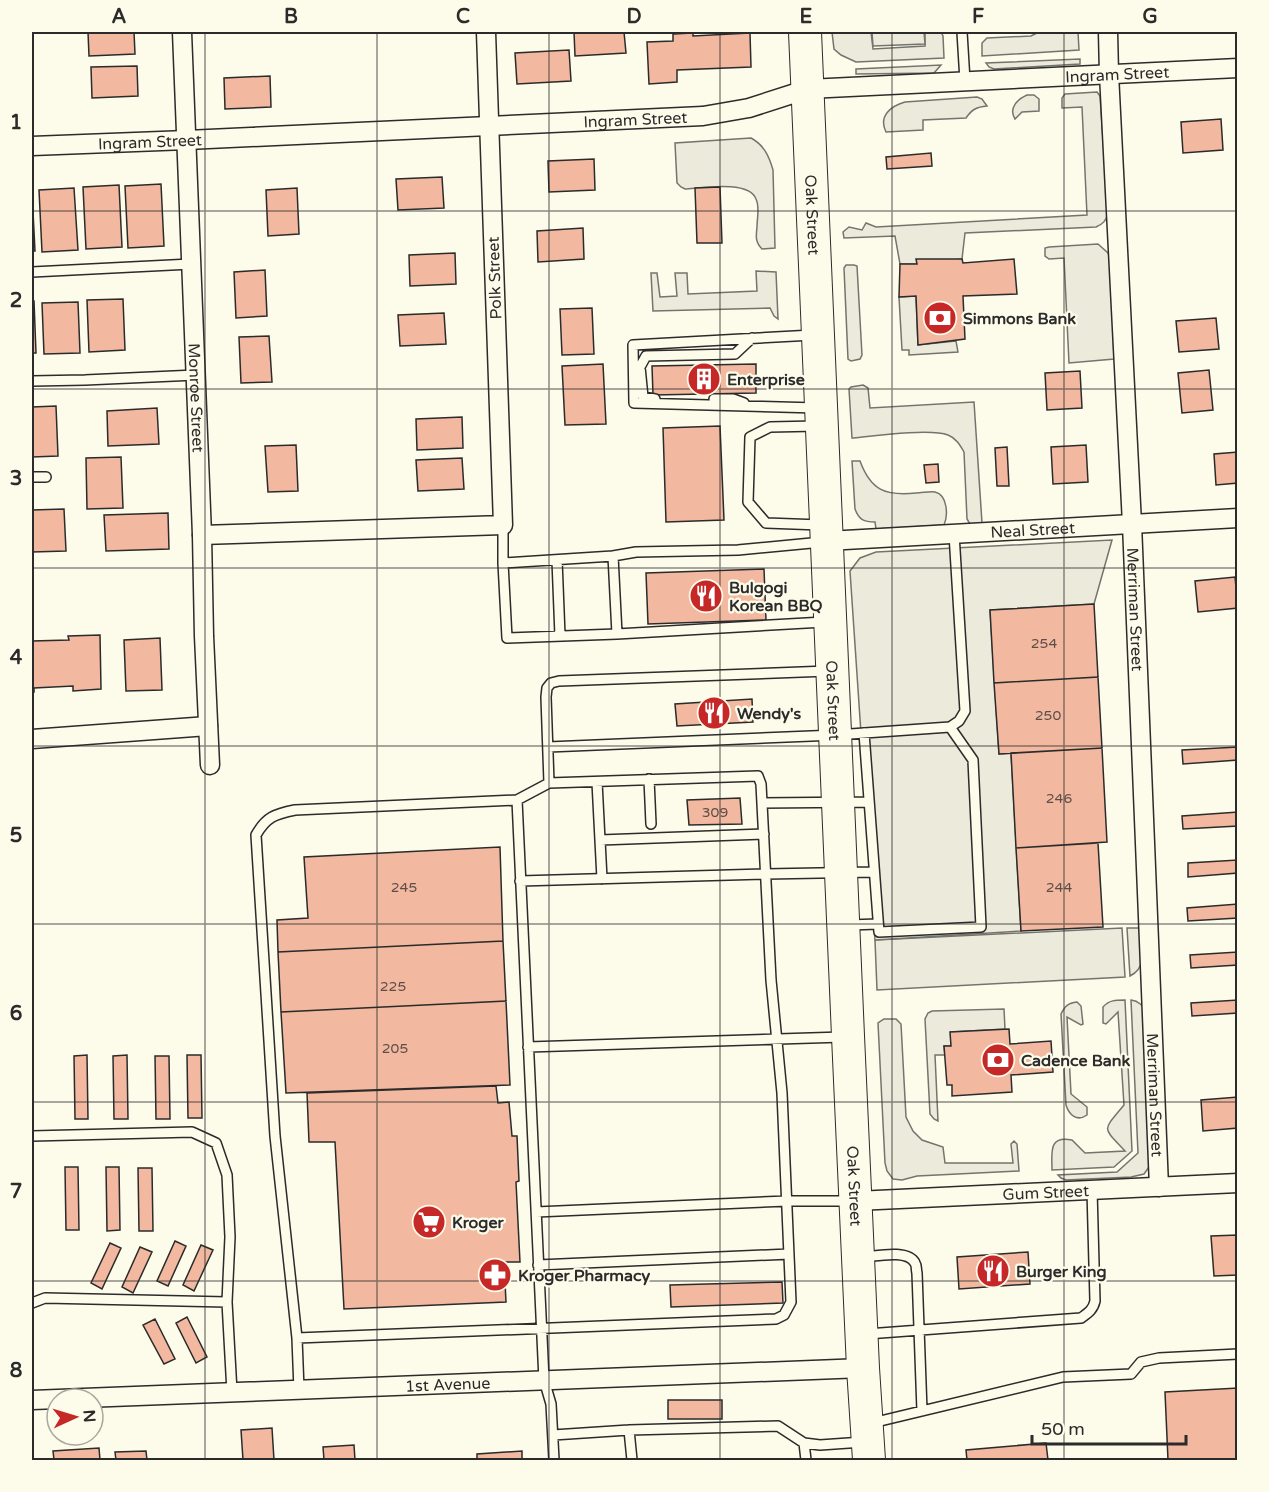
<svg xmlns="http://www.w3.org/2000/svg" width="1269" height="1492" font-family="'Varela Round',sans-serif">
	<style>
		.green { fill: #ecebdb; stroke: #74746e; stroke-width: 1.5 }
		.parking { fill: #eceadb; stroke: #74746e; stroke-width: 1.5 }
		.building { fill: #f2b8a0; stroke: #2b2b2b; stroke-width: 1.5 }
		.lines { fill: none; stroke-linecap: round; stroke-linejoin: round }
		.service-casing { stroke: #2b2b2b; stroke-width: 12 }
		.minor-casing { stroke: #2b2b2b; stroke-width: 21 }
		.trunk-casing { stroke: #2b2b2b; stroke-width: 34 }
		.service { stroke: #fdfbea; stroke-width: 9 }
		.minor { stroke: #fdfbea; stroke-width: 18 }
		.trunk { stroke: #fdfbea; stroke-width: 32 }
		.grid { fill: none; stroke: #2b2b2b; stroke-width: 1.5; stroke-opacity: 0.55 }
		.labels { text-anchor: middle; stroke-width: 4.5; stroke-linejoin: round; paint-order: stroke }
		.number-label { font-size: 14px; fill: #5d4e48 }
		.street-label { font-size: 16px; fill: #2b2b2b; stroke: #fdfbea }
		.poi-label { font-size: 16px; font-weight: bold; fill: #2b2b2b; stroke: #fdfbea; text-anchor: start }
		.neatline { fill: none; stroke: #2b2b2b; stroke-width: 2 }
		.grid-label { font-size: 20px; text-anchor: middle; font-weight: bold; fill: #2b2b2b }
	</style>
	<rect width="100%" height="100%" fill="#fdfbea"/>
	<!-- green -->
	<path class="green" d="M832,32h39l2,17 52,-3v-14h16l2,4 1,22 -88,4 -15,-7 -7,-6z
		M1039,32h39l1,18 -97,6v-13l5,-5 44,-2z
		M1080,59v5l-86,5 -5,-2 -3,-4z
		M941,65l-7,8 -78,1v-5z
		M1097,92l3,4 8,117c-2,8 -5,11 -12,14l-131,6 -3,26 -45,5h-17l-5,-28 -51,2 -1,-6 6,-5 13,3 4,-7 10,4 211,-12 -5,-108 -20,1v-10l3,-4z
		M1027,95h7l5,4v12l-17,1 -7,7c-7,-11 3,-20 12,-24z
		M977,97l5,2 5,7c-10,1 -15,3 -21,12l-43,2v10l-37,2c-8,-16 5,-26 19,-30z
		M751,138c13,7 18,18 22,32l2,78 -13,1c-7,-7 -6,-13 -5,-22 0,-9 3,-20 -1,-28 -7,-19 -54,-11 -71,-10l-4,-2 -4,-4 -2,-40z
		M1098,244l10,9 3,8 3,98 -45,4 -5,-105 -15,1 -4,-3v-8l4,-1z
		M846,265h8l3,1 5,89 -2,4 -9,2 -3,-2 -4,-91z
		M756,271l20,1 2,47 -4,-3 -4,-8 -117,3 -2,-38h6l3,24 17,-1 -2,-23h12l1,21 69,-3z
		M916,296l2,49 38,-4 2,11 -49,3v-5h-7l-3,-53z
		M863,385l5,3 2,20 104,-6 8,121 -12,1 -3,-5 -3,-67c-4,-7 -8,-14 -16,-17 -17,-7 -76,1 -96,3l-3,-49 2,-2z
		M852,461h8c11,30 26,35 56,32 6,0 14,-2 19,-1 13,3 13,24 9,33l-68,4 -1,-7c-11,0 -16,-2 -20,-13z
		M1122,928l3,49 -248,13 -2,-50z
		M1127,928h13c2,18 9,38 -10,48z
		M1125,1000l7,151 -18,16 -62,3c0,-17 -4,-35 20,-30l13,13 40,-2c-23,-25 -23,-19 -1,-46l-6,-93 -12,12 -3,-1v-16c6,-7 13,-7 22,-7z
		M1131,1000c8,1 11,5 15,12l6,143 -3,12 -5,7 -13,3 -65,3 -5,-2 -3,-3 59,-3 21,-19z
		M1077,1002l4,4 2,18 -2,1 -14,-8 4,77 16,13v8c-10,7 -18,0 -21,-10l-5,-91c4,-8 7,-11 16,-12z
		M1004,1009l1,20 -54,3v14h-7l1,9h-10l3,66 -4,-2 -4,-5 -5,-95 3,-6 4,-2z
		M884,1019h12l5,5 5,93 7,14 9,9 21,7 2,16h68l-2,-19 3,-3 3,3 2,27 -102,5 -15,4 -9,-1 -6,-8 -2,-8 -7,-140z"/>
	<!-- parking -->
	<path class="parking" d="M872,32h52l1,12 -52,2z
		M1112,540l-18,64 -104,6 9,144 12,-1 10,178 -146,9 -25,-369 10,-13 16,-6z"/>
	<!-- building -->
	<path class="building" d="M88,32h46l1,22 -46,2z
		M574,32h50l2,21 -51,3z
		M693,33v3l57,-3 1,34 -74,3v12l-28,2 -2,-42 26,-1v-7z
		M569,50l2,31 -54,3 -2,-31z
		M137,66l1,30 -46,2 -1,-31z
		M270,76l1,31 -46,2 -1,-31z
		M1221,119l2,31 -40,3 -2,-31z
		M931,153l1,13 -45,3 -1,-12z
		M594,159l1,31 -46,2 -1,-31z
		M442,177l2,31 -46,2 -2,-31z
		M161,184l3,62 -36,2 -3,-62z
		M119,185l3,62 -36,2 -3,-62z
		M720,187l2,56h-25l-2,-55z
		M74,188l4,62 -36,2 -3,-62z
		M297,188l2,46 -31,2 -2,-46z
		M32,192l3,59h-3z
		M583,228l1,31 -46,3 -1,-31z
		M455,253l1,31 -46,2 -1,-31z
		M916,259h46l1,4 51,-4 3,35 -54,2 2,43 -47,6 -2,-49 -17,1 1,-33h17z
		M265,270l2,46 -31,2 -2,-46z
		M123,299l2,51 -36,2 -2,-52z
		M32,301h2l2,52h-4z
		M78,302l2,51 -36,1 -2,-51z
		M592,308l2,46 -32,1 -2,-46z
		M444,313l2,31 -46,2 -2,-31z
		M1216,318l3,31 -40,3 -3,-31z
		M269,336l3,46 -31,1 -2,-46z
		M603,364l3,60 -41,1 -3,-59z
		M756,364v29l-103,2 -1,-29z
		M1209,370l4,40 -31,3 -4,-40z
		M1080,371l2,37 -35,2 -2,-37z
		M56,406l2,50 -26,1v-50z
		M157,408l2,36 -51,2 -1,-35z
		M462,417l1,31 -46,2 -1,-31z
		M720,426l4,94 -58,2 -3,-94z
		M296,445l2,46 -30,1 -3,-46z
		M1086,445l2,37 -35,2 -2,-37z
		M1007,447l2,39h-12l-2,-38z
		M1238,452v31l-22,2 -2,-31z
		M121,457l2,51 -36,1 -1,-51z
		M462,458l2,31 -46,2 -2,-31z
		M938,464l1,18 -13,1 -2,-18z
		M64,509l2,42 -34,1v-42z
		M168,513l1,36 -63,2 -2,-36z
		M764,569l2,51 -118,4 -2,-51z
		M1235,577l3,31 -40,4 -3,-31z
		M1094,604l4,73 -104,6 -4,-73z
		M100,635l1,54 -28,2v-5l-39,2v4h-2v-51l37,-1 -1,-4z
		M160,638l2,52 -36,1 -2,-51z
		M1098,677l4,71 -103,6 -5,-71z
		M752,699l1,23 -76,4 -2,-22z
		M1238,747v13l-55,4 -1,-14z
		M1102,748l5,94 -91,6 -5,-95z
		M740,798l2,26 -53,1 -2,-25z
		M1238,812v14l-55,3 -1,-13z
		M1098,843l5,84 -82,4 -5,-83z
		M500,847l3,94 -225,11 -1,-32 31,-2 -4,-61z
		M1238,860v13l-50,4v-14z
		M1238,904v14l-50,3 -1,-13z
		M503,941l3,60 -225,11 -3,-60z
		M1238,952v13l-47,3 -1,-13z
		M1238,1000v13l-46,3 -1,-13z
		M506,1001l4,84 -224,8 -5,-81z
		M1009,1029l1,15 41,-3 2,31 -42,3 1,17 -60,4v-11h-5l-3,-39h7l-1,-14z
		M87,1055l1,64h-13l-1,-63z
		M127,1055l1,64h-14l-1,-63z
		M187,1055h14l1,63h-14z
		M155,1056h14l1,63h-14z
		M496,1086l2,17 11,-1 3,34h5l2,45 -3,1 4,80h-16l2,40 -162,7 -9,-167h-26l-2,-49z
		M1238,1097v31l-35,3 -2,-31z
		M65,1167h13l1,63h-13z
		M106,1167h13l1,63 -13,1z
		M138,1168h14l1,63h-14z
		M1238,1235v40l-24,1 -3,-40z
		M175,1241l11,5 -18,40 -11,-5z
		M110,1243l11,5 -19,41 -11,-6z
		M201,1245l12,5 -19,41 -11,-6z
		M140,1247l12,5 -19,41 -11,-6z
		M1028,1252l2,32 -71,5 -2,-32z
		M782,1282l1,21 -112,4 -1,-22z
		M187,1317l20,40 -11,6 -20,-40z
		M155,1319l20,40 -11,5 -21,-39z
		M1238,1388v72h-70l-3,-68z
		M668,1400h54v19h-54z
		M272,1428l2,32h-31l-2,-30z
		M1046,1443l2,17h-81l-1,-10z
		M354,1445l1,15h-31l-1,-13z
		M99,1448l1,12h-46l-1,-9z
		M146,1451l1,9h-31l-1,-8z
		M522,1451v9h-45v-6z"/>
	<g class="lines">
		<!-- service casing -->
		<g class="service-casing">
			<path id="service" d="M962,32l3,49
				M32,272l159,-8
				M813,335l-180,10 1,58 183,5
				M32,381l53,-1 111,-5
				M655,399l-12,-2 -3,-30 6,-11 89,-2 17,-16
				M714,399h19l11,4
				M817,426l-47,1 -20,10 -2,65 18,21 55,2
				M32,477h14
				M503,525v38l4,75 110,-4 207,-12
				M557,560l3,76
				M503,563l110,-7
				M617,634l-4,-78 23,-4 102,-2 84,-8
				M864,733l15,199 102,-5 -8,-167 -23,-33
				M548,747l288,-12 114,-8 9,-6 6,-10 -11,-177
				M649,779l2,45
				M597,782l5,97
				M549,783l-3,-86 1,-9 4,-5 8,-2 269,-10
				M517,800l27,580 7,24 3,56
				M762,803l107,-1
				M600,840l164,-6
				M520,881l246,-7 108,-2
				M849,925l29,-1
				M528,1047l315,-10
				M32,1136l160,-4 24,11 11,32 3,62 -3,65 5,90
				M536,1212l251,-11h64
				M864,1257c13,-1 44,-8 51,6 2,3 1,7 2,10l5,138
				M538,1265l251,-11
				M32,1303l13,-5 182,4
				M867,1334l214,-16c7,-5 12,-8 14,-17l-3,-111
				M297,1338l479,-19 8,-4 7,-13 -9,-209 -11,-113 -10,-196 -3,-8 -209,7 -32,17 -222,10c-20,4 -29,7 -39,25l19,301 22,202 2,52
				M872,1423l191,-46 68,-3 10,-12 18,-4 79,-4
				M629,1430l3,30
				M553,1435l76,-5 149,-4 26,17 16,2 43,-3
				M804,1443l2,17"/>
		</g>
		<!-- minor casing -->
		<g class="minor-casing">
			<g id="minor">
				<path id="s1" d="M182,32l20,503 2,101 6,129"/>
				<path id="s2" d="M1108,32l1,42 23,450 27,663"/>
				<path id="s3" d="M32,146l155,-6 516,-24 46,-8 59,-19 430,-21"/>
				<path d="M202,535l301,-10 -17,-493"/>
				<path id="s4" d="M827,541l411,-23"/>
				<path d="M32,739l176,-13"/>
				<path id="s5" d="M856,1201l382,-18"/>
				<path id="s6" d="M32,1400l831,-32"/>
			</g>
		</g>
		<!-- trunk casing -->
		<g class="trunk-casing">
			<g id="trunk">
				<path id="s7" d="M805,32l43,1004 15,332 6,92"/>
			</g>
		</g>
		<!-- service -->
		<use href="#service" class="service"/>
		<!-- minor -->
		<use href="#minor" class="minor"/>
		<!-- trunk -->
		<use href="#trunk" class="trunk"/>
	</g>
	<!-- grid -->
	<path class="grid" d="M205,32v1428M377,32v1428M549,32v1428M720,32v1428M892,32v1428M1064,32v1428M32,211h1206M32,389h1206M32,568h1206M32,746h1206M32,924h1206M32,1102h1206M32,1281h1206"/>
	<!-- icons -->
	<defs>
		<g id="bank-disc" transform="scale(1.725)"><circle r="9.5" fill="#c62828" stroke="#fdfbea"/><path d="M-6-4H6V4H-6ZM0-2.3a2.3 2.3 0 1 0 0 4.6a2.3 2.3 0 1 0 0-4.6Z" fill="#fff"/></g>
		<g id="building-disc" transform="scale(1.725)"><circle r="9.5" fill="#c62828" stroke="#fdfbea"/><path d="M-4-6H4V6H1V3H-1V6H-4ZM-2.5-4.3h1.7v1.8h-1.7ZM.8-4.3h1.7v1.8H.8ZM-2.5-1h1.7V.8h-1.7ZM.8-1h1.7V.8H.8Z" fill="#fff"/></g>
		<g id="restaurant-disc" transform="scale(1.725)"><circle r="9.5" fill="#c62828" stroke="#fdfbea"/><path d="M-5-6h1v4h1v-4h1v4h1v-4h1v5L-1.5 .5V6h-2V.5L-5-1ZM5-6V6H3V1.5H1.5Q1.5-4 5-6Z" fill="#fff"/></g>
		<g id="supermarket-disc" transform="scale(1.725)"><circle r="9.5" fill="#c62828" stroke="#fdfbea"/><path d="M-6-5.5h2.5l.6 2H6L4.5 2H-2.5L-4.4-4H-6ZM-1.5 3.2a1.3 1.3 0 1 0 .1 0ZM3 3.2a1.3 1.3 0 1 0 .1 0Z" fill="#fff"/></g>
		<g id="pharmacy-disc" transform="scale(1.725)"><circle r="9.5" fill="#c62828" stroke="#fdfbea"/><path d="M-2-6h4v4h4v4h-4v4h-4v-4h-4v-4h4Z" fill="#fff"/></g>
	</defs>
	<g fill-rule="evenodd">
		<use href="#bank-disc" x="940" y="318"/>
		<use href="#building-disc" x="704" y="379"/>
		<use href="#restaurant-disc" x="706" y="596"/>
		<use href="#restaurant-disc" x="714" y="713"/>
		<use href="#bank-disc" x="998" y="1060"/>
		<use href="#supermarket-disc" x="429" y="1222"/>
		<use href="#restaurant-disc" x="993" y="1271"/>
		<use href="#pharmacy-disc" x="495" y="1275"/>
	</g>
	<g class="labels">
		<!-- number labels -->
		<g class="number-label">
			<text x="1044" y="648">254</text>
			<text x="1048" y="720">250</text>
			<text x="1059" y="803">246</text>
			<text x="715" y="817">309</text>
			<text x="404" y="892">245</text>
			<text x="1059" y="892">244</text>
			<text x="393" y="991">225</text>
			<text x="395" y="1053">205</text>
		</g>
		<!-- street labels -->
		<g class="street-label">
			<text dy="6" stroke="none"><textPath href="#s3" startOffset="1090">Ingram Street</textPath></text>
			<text dy="6" stroke="none"><textPath href="#s3" startOffset="604">Ingram Street</textPath></text>
			<text dy="6" stroke="none"><textPath href="#s3" startOffset="118">Ingram Street</textPath></text>
			<text dy="6" stroke="none"><textPath href="#s7" startOffset="183">Oak Street</textPath></text>
			<text transform="translate(494 278) rotate(-92)" y="6">Polk Street</text>
			<text dy="6" stroke="none"><textPath href="#s1" startOffset="366">Monroe Street</textPath></text>
			<text dy="6" stroke="none"><textPath href="#s4" startOffset="206">Neal Street</textPath></text>
			<text dy="6" stroke="none"><textPath href="#s2" startOffset="578">Merriman Street</textPath></text>
			<text dy="6" stroke="none"><textPath href="#s7" startOffset="669">Oak Street</textPath></text>
			<text dy="6" stroke="none"><textPath href="#s2" startOffset="1064">Merriman Street</textPath></text>
			<text dy="6" stroke="none"><textPath href="#s7" startOffset="1155">Oak Street</textPath></text>
			<text dy="6" stroke="none"><textPath href="#s5" startOffset="190">Gum Street</textPath></text>
			<text dy="6" stroke="none"><textPath href="#s6" startOffset="416">1st Avenue</textPath></text>
		</g>
		<!-- poi labels -->
		<g class="poi-label">
			<text x="963" y="324">Simmons Bank</text>
			<text x="727" y="385">Enterprise</text>
			<text x="729" y="593">Bulgogi<tspan x="729" dy="18">Korean BBQ</tspan></text>
			<text x="737" y="719">Wendy's</text>
			<text x="1021" y="1066">Cadence Bank</text>
			<text x="452" y="1228">Kroger</text>
			<text x="1016" y="1277">Burger King</text>
			<text x="518" y="1281">Kroger Pharmacy</text>
		</g>
	</g>
	<!-- border -->
	<rect width="1269" height="1492" fill="none" stroke="#fdfbea" stroke-width="66"/>
	<!-- north arrow -->
	<g transform="translate(75 1417) rotate(86)"><circle r="28" fill="#fdfbea" stroke="#a9a89e" stroke-width="1.5"/>
	<path d="M0-4.5L10 22L0 15L-10 22Z" fill="#c62828"/>
	<text y="-9" font-size="16" font-weight="bold" text-anchor="middle" fill="#2b2b2b">N</text>
	</g>
	<!-- scale -->
	<path d="M1032 1435v9h154v-9" fill="none" stroke="#2b2b2b" stroke-width="3"/>
	<text x="1041" y="1435" font-size="18" fill="#2b2b2b" stroke="#fdfbea" stroke-width="4.5" paint-order="stroke">50 m</text>
	<rect x="33" y="33" width="1203" height="1426" class="neatline"/>
	<g class="grid-label">
		<text x="119" y="23">A</text>
		<text x="291" y="23">B</text>
		<text x="463" y="23">C</text>
		<text x="634" y="23">D</text>
		<text x="806" y="23">E</text>
		<text x="978" y="23">F</text>
		<text x="1150" y="23">G</text>
		<text x="16" y="129">1</text>
		<text x="16" y="307">2</text>
		<text x="16" y="485">3</text>
		<text x="16" y="664">4</text>
		<text x="16" y="842">5</text>
		<text x="16" y="1020">6</text>
		<text x="16" y="1198">7</text>
		<text x="16" y="1377">8</text>
	</g>
</svg>
